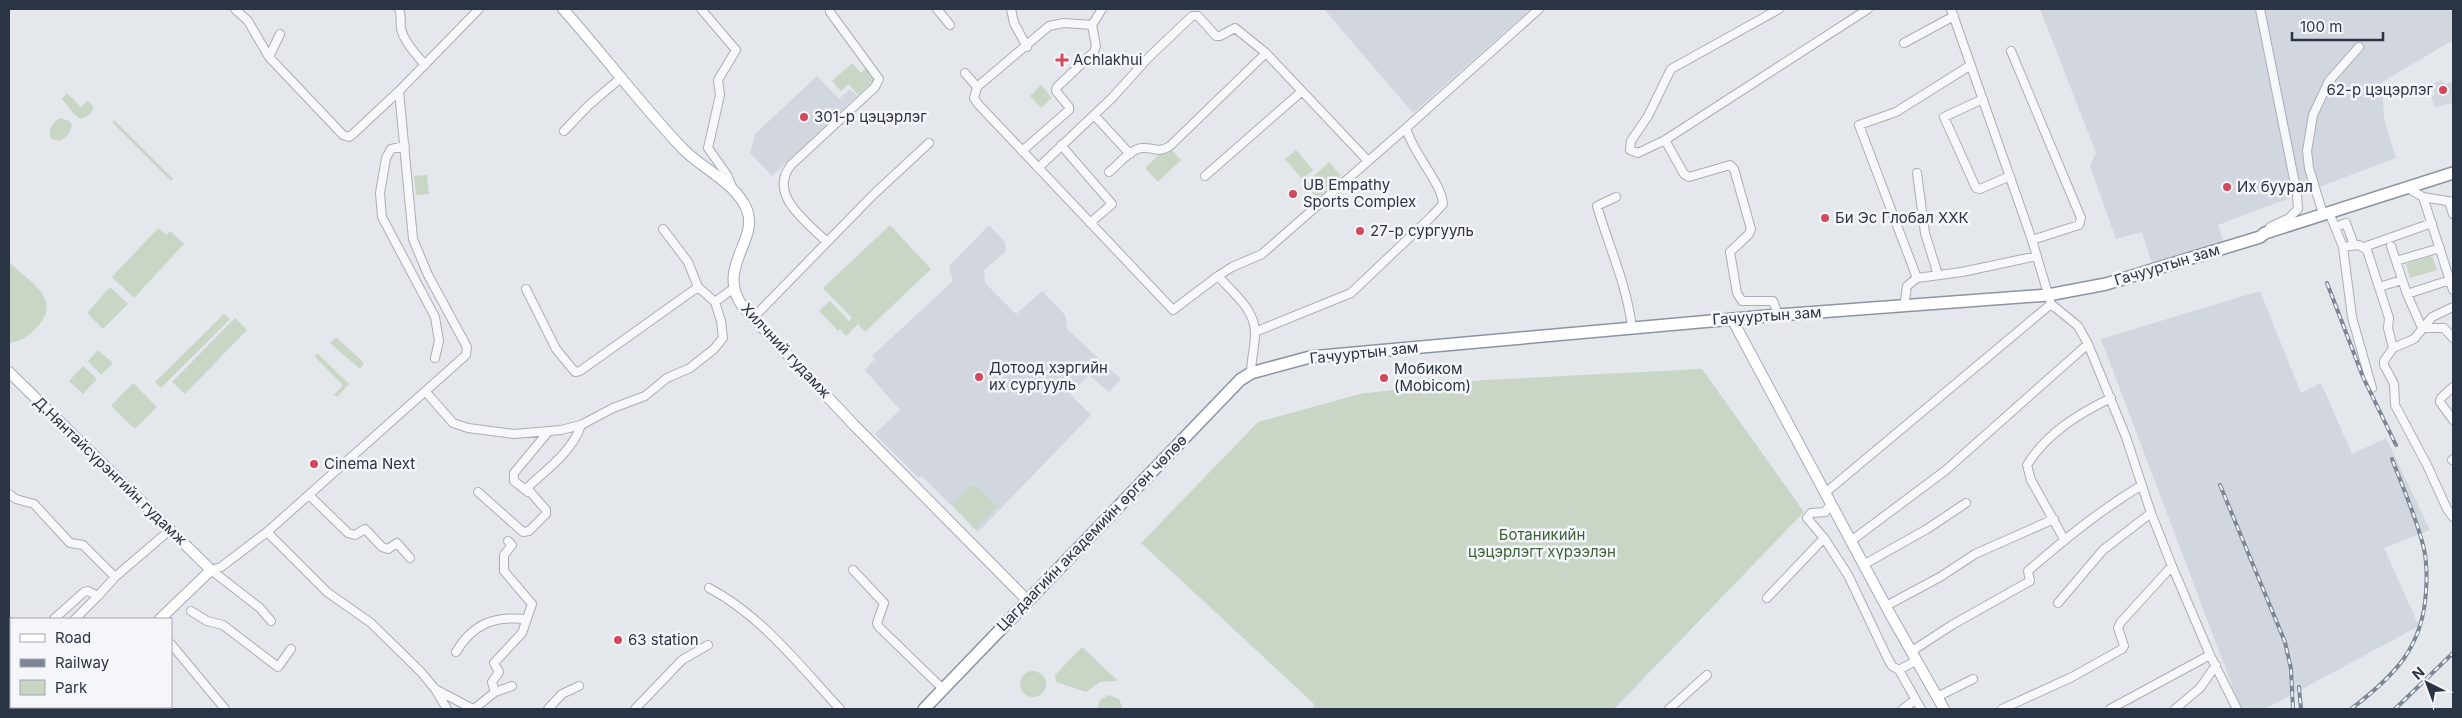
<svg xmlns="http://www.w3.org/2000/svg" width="2462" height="718" font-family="Inter,sans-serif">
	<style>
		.built { fill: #d2d6de }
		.green { fill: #c9d6c5 }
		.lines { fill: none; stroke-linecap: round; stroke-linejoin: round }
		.minor-casing { stroke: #a9aeb7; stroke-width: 10 }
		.major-casing { stroke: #a3abb8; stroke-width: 12 }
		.highway-casing { stroke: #8b94a3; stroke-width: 14 }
		.minor { stroke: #f7f8fa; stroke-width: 8 }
		.major { stroke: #fff; stroke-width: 10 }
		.highway { stroke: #fff; stroke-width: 11 }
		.rail-casing { stroke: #7d8696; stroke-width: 4 }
		.rail { stroke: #f4f6f9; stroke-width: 2; stroke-dasharray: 5.5; stroke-linecap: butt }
		.poi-dot { fill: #d1495b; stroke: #f4f6f9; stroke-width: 2 }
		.labels { text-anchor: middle; stroke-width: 5; stroke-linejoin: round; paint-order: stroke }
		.poi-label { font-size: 15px; fill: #2b3445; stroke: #f4f6f9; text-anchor: start }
		.street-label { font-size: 15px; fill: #2b3445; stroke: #f4f6f9 }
		.park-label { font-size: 15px; fill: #3f6138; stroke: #f4f6f9 }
	</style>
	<rect width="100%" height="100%" fill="#e4e7ec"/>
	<!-- built -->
	<path class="built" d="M1324,9h207l-118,104z
		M2040,9h413v31l-71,42 2,37 12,39 -178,67 6,17 -71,24 -11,-34 -26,7 -26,-73 6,-13z
		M817,76l22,23 11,-10 7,7 -85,80 -22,-23 5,-19z
		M2442,80l3,4 8,-3v27l-3,-5 -15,5 -4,-11 4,-2 -4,-11z
		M989,225l16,17 1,9 -22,19 1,13 31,31 26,-23 24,25 1,13 54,50 -12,13 -20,-17 -19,19 21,21 -113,117 -56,-56 -3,2 -44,-44 25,-24 -35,-40 10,-11 -3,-3 81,-75 -4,-15z
		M2260,291l41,102 20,-10 31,71 34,-16 44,92 -46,18 35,78 -154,83h-24l-140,-370z"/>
	<!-- green -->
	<path class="green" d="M852,63l9,10 5,-5 7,8v5l-15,14 -9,-11 -8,7 -9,-10z
		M1041,85l11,13 -11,10 -11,-12z
		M67,93l14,14 7,-6 6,7 -5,7 -8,4 -6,-4 -13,-16z
		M60,118l10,3 2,5 -4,9 -8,6 -9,-2c-4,-10 2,-16 9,-21z
		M114,120l59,59 -2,2 -59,-59z
		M1168,146l13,14 -23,22 -13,-14z
		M1296,150l17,20 -11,9 -17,-20z
		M1329,162l12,14 -24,22 -12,-14z
		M427,175l2,19 -13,1 -2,-19z
		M890,225l41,44 -66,63 -7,-8 -12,12 -6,-7 -2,2 -19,-20 11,-10 19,20 3,-3 -29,-30z
		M158,228l8,7 4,-4 14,13 -50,54 -22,-21z
		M2432,256l5,14 -27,8 -4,-14z
		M9,262c19,19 55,37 28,65 -7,8 -16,14 -27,16z
		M110,287l18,17 -25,25 -16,-16z
		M224,314l6,5 -69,69 -6,-6z
		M235,318l12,12 -62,64 -13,-12z
		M336,337l28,26 -4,6 -30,-26z
		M98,350l15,13 -12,12 -13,-14z
		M317,353l32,31 -12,13 -3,-2 9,-10 -28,-28z
		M83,366l14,13 -14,15 -14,-13z
		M1702,369l102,143 -190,197h-303l3,-3 -1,-3 -172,-160 117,-121 102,-28 65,-8 60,-6z
		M133,383l24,24 -22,22 -24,-23z
		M971,486h5l21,20 -22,23 -23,-24z
		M1082,647l36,34 -18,1 -14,10 -30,-10 -1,-7z
		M1020 684a13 13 0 1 1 26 0a13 13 0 1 1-26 0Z
		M1109,695l10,4 4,10h-26l3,-9z"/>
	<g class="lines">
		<!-- minor casing -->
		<g class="minor-casing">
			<path id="minor" d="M235,9l13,12 21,36
				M399,9c3,7 1,12 2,19 2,13 16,27 24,37
				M701,9l35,41 -18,30 2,15 -12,53 19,27 5,12
				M937,9l13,16
				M1011,9l3,14 13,24
				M1779,9l-108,60 -23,47 -17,25 -1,9 8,3 27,-13 203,-131
				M2260,9l37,185 1,15 -9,9 -19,9
				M280,34l-11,23 74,78 6,2 4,-3 46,-43
				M1904,43l50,-27
				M2011,51l70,167 -2,7 -47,15
				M965,73l12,14 72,-61 15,-3 28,2
				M977,87l-3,11 4,6 195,206 45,-34c14,16 38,34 37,58 0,13 -4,26 -4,39
				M1983,99l-39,18 32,71 4,1 30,-13
				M1094,115l36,39
				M564,131l25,-26 33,-28
				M1665,140l19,34 5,3 41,-12 4,4 17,60 -2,5 -19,18 7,41 5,8h31l5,14
				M1061,145l51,59 -22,19
				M405,146l-14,3 -5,9 -6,35 2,24 53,100 4,24 -4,17
				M1022,151l47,-41v-3l-13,-16 1,-4 37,-35 2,-6 -4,-21 10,-16
				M1038,168l74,-70 36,-40 44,-42h6l18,20h4l15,-8 31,25 102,108
				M1109,172c9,-7 21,-23 33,-24 14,-1 14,6 28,-2l96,-93
				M1917,173l8,60 13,42
				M1205,176l96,-84
				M2408,188l15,9 30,5
				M1616,197l-19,9c12,41 30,79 35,122
				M2423,197l30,93
				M2449,202l4,12
				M2323,214l-14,-46 -2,-17 6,-36 16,-34 30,-34
				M2331,217l12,30 16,-2 8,5 22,68 -1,10 5,20 -9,13v4l10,19 1,21 32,60 20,44 6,8
				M2336,227l10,-4 8,22
				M663,229l25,33 10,25 17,15
				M827,242c-19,-19 -60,-47 -36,-77l84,-78 4,-8 -49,-67
				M2391,246l16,48 15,34h22l9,10
				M2343,247l9,70 20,71
				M2364,247l68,-24
				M2396,261l44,-13
				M1218,276l14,-9 30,-13 144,-126
				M1917,278l-58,-153 37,-13 75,-47
				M2379,287l23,-7
				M526,289l30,60 19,23 5,-1 118,-84
				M2407,294l43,-14
				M2051,304l27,22 10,18 38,93 25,76 21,53 38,89 27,54
				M1904,307l3,-21 10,-8 45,-6 75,-16
				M753,318l121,-124 55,-51
				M1255,332l96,-39 81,-77 11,-12c-1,-21 -30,-50 -37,-76l133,-119
				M2393,348l21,-9 18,-22 21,-10
				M2453,387l-12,11 -1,4 13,18
				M426,392l27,31 15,5 46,6 47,-4 20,-5 32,-17 32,-12 22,-18 23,-10 24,-19 9,-11 -2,-17 -6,-19 19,-14
				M2452,460l1,-1
				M478,492l45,40 6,-1 17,-17v-4l-19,-22c19,-18 46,-37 54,-63
				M528,492l-14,-11v-8l34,-41
				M1825,493l226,-189 -19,-64 -81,-231
				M9,494l7,5 18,5 36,39 13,2 32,32 56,-48
				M309,495l39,38 7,2 10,-6 17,18 6,2 9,-6 13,15
				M1831,504l-6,8 -14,1 -4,5 17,20 24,37 39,82 5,9 7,4 22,39
				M267,532l60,60 44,31 50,49 14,17 12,20
				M2064,539l-33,-59 -4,-15c20,-32 51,-51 84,-67
				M1851,541l95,-71 142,-126
				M1863,565l64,-36 39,-26
				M211,570l10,-3 46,-35 199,-177 1,-8 -39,-72 -15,-36 -14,-148 80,-82
				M211,570l49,38 11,13
				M853,570l31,33 -7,20 2,4 64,62
				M709,588c53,28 91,78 131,121
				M1767,598l57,-60
				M2058,603l45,-53 48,-37
				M1886,606l54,-29 35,-23 79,-35
				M191,611l16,10 16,4 55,42 13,-18
				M54,619l30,-27 4,-1 10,5 17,-19
				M75,619l23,-23
				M9,622l2,3
				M171,644l54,65
				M1912,651l40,-26 78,-44 -2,-10c37,-32 71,-60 114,-86
				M456,652c17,-28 37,-36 69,-33
				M1899,670l18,-10
				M437,690l36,19
				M495,692l-3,-10 7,-10 -5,-9 28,-30 10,-29 -28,-33v-16l8,-10 -4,-4
				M1937,697l36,-18
				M43,709l3,-2
				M474,709l21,-17 17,-6
				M548,709l14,-15 17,-8
				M635,709l47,-49 26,-15
				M1669,709l38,-34
				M1903,709l12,-9
				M2002,709l70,-32 50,-28 2,-3 -6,-18 3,-6 51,-56
				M2110,709l100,-54
				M2175,709l25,-21 16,-23"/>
		</g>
		<!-- major casing -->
		<g class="major-casing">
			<path id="major" d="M563,9c41,46 78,96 121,141 19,19 52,33 63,60 12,30 -32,59 -4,97l111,118 173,175
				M1732,319l157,293 55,97
				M9,372l202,198 -51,49
				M69,709l3,-2"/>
		</g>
		<!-- highway casing -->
		<g class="highway-casing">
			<path id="highway" d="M924,709l316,-329 11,-7 59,-16 468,-42 270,-20 58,-11 154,-47 5,-4 188,-60"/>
		</g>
		<!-- minor -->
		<use href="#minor" class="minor"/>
		<!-- major -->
		<use href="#major" class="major"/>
		<!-- highway -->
		<use href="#highway" class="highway"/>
		<!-- rail casing -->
		<g class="rail-casing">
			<path id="rail" d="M2327,283l36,94 33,68
				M2220,485l65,157 6,27 2,40
				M2299,687l2,22
				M2351,709c43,-33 72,-61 75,-118 1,-14 1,-28 -2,-42 -7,-30 -21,-61 -32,-90
				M2395,709l58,-56"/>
		</g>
		<!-- rail -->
		<use href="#rail" class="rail"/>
	</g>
	<!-- markers -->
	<g class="poi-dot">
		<path d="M1059.5 52.5h5v5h5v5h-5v5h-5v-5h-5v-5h5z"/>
		<circle cx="2443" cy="90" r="5"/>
		<circle cx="804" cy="117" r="5"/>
		<circle cx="2227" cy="187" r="5"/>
		<circle cx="1293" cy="194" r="5"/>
		<circle cx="1825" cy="218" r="5"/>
		<circle cx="1360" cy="231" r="5"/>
		<circle cx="979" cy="377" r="5"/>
		<circle cx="1384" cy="378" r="5"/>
		<circle cx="314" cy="464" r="5"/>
		<circle cx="618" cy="640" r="5"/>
	</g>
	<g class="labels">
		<!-- poi labels -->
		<g class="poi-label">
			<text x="1073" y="65">Achlakhui</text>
			<text x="2433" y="95" text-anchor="end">62-р цэцэрлэг</text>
			<text x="814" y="122">301-р цэцэрлэг</text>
			<text x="1303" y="190">UB Empathy<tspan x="1303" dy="17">Sports Complex</tspan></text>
			<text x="2237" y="192">Их буурал</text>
			<text x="1835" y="223">Би Эс Глобал ХХК</text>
			<text x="1370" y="236">27-р сургууль</text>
			<text x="989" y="373">Дотоод хэргийн<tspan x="989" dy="17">их сургууль</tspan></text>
			<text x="1394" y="374">Мобиком<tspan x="1394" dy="17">(Mobicom)</tspan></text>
			<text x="324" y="469">Cinema Next</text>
			<text x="628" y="645">63 station</text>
		</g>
		<!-- street labels -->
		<g class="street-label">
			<text transform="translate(2167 265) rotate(-17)" y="5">Гачууртын зам</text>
			<text transform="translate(1767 316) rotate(-4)" y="5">Гачууртын зам</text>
			<text transform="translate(786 351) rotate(47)" y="5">Хилчний гудамж</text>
			<text transform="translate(1364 353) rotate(-6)" y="5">Гачууртын зам</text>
			<text transform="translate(110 471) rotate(44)" y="5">Д.Нянтайсүрэнгийн гудамж</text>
			<text transform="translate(1092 533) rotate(-46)" y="5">Цагдаагийн академийн өргөн чөлөө</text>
		</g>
		<!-- park labels -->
		<g class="park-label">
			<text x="1542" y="540">Ботаникийн<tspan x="1542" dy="17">цэцэрлэгт хүрээлэн</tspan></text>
		</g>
	</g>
	<!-- border -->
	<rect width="2462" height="718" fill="none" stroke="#2b3445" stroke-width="20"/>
	<!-- legend -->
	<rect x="10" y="618" width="162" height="90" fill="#f4f6f9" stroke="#a4a8b1"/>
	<rect x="20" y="634" width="25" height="8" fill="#ffffff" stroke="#a4a8b1"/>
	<text x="55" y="643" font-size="15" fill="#2b3445">Road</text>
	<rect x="20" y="659" width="25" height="8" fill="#7d8696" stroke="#a4a8b1"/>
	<text x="55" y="668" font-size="15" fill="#2b3445">Railway</text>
	<rect x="20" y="680" width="25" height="15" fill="#c9d6c5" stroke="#a4a8b1"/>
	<text x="55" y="693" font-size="15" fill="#2b3445">Park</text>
	<!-- north arrow -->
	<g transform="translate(2427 683) rotate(318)" stroke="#f4f6f9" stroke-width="4" paint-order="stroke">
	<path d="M0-4L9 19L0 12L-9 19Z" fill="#2b3445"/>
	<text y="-8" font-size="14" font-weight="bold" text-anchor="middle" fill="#2b3445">N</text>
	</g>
	<!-- scale -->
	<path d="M2292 32v8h91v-8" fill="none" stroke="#2b3445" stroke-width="2.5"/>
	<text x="2300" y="32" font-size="15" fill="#2b3445" stroke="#f4f6f9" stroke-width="4" paint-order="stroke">100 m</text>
</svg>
